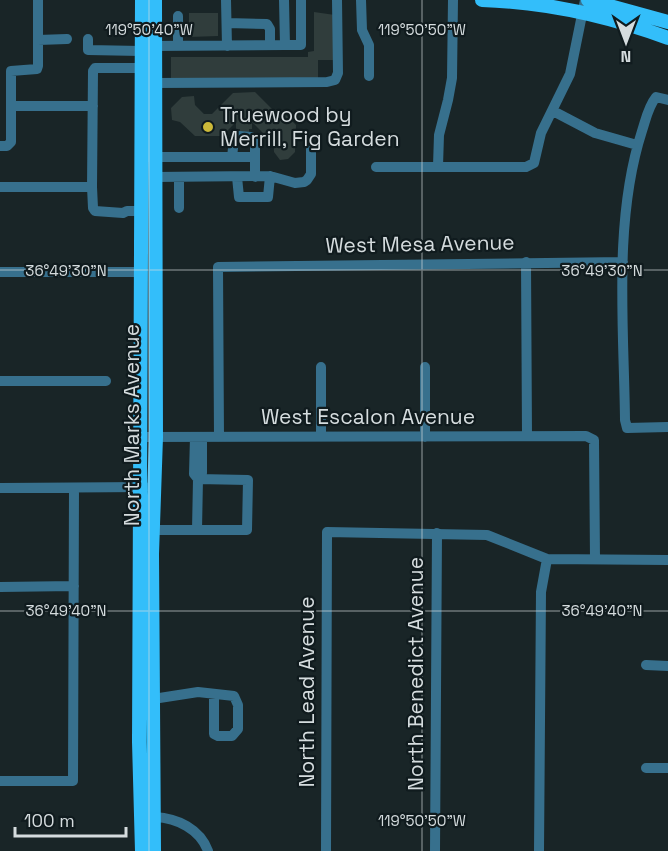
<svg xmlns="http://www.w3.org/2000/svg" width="668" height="851" font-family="'Space Grotesk',sans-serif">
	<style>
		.building { fill: #303d3c }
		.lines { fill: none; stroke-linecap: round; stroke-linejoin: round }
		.minor { stroke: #37708d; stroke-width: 10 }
		.major { stroke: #33befa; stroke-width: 14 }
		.ticks { fill: none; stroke: #d5dcde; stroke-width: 1.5; stroke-opacity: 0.45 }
		.poi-dot { fill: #ccb939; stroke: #101b1e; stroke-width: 2 }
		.labels { text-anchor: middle; stroke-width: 4.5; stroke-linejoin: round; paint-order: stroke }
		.poi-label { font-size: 21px; fill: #d5dcde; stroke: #101b1e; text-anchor: start }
		.street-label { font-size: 21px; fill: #d5dcde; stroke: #101b1e }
		.ticks-label { font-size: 15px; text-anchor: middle; fill: #d5dcde; stroke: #101b1e; stroke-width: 4.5; stroke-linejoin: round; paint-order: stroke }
	</style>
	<rect width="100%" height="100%" fill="#192527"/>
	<!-- building -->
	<path class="building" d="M314,12l21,3v45h-17v19h-147v-22h137v-5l6,-1z
		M189,13h29v23l-29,1z
		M255,92l18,18h8l15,15 -1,27 -7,7 -8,1 -6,-8 -1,-18 -10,-1 -11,-11v7h-3v12h-10l1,-12h-4v-7l-14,14h-27l-15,-14 -8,-2 -1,-12 11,-11 12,-1 1,9 9,9h8l21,-21z"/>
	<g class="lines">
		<!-- minor -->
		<path class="minor" d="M226,0l1,46
			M361,0l1,30 7,15v31
			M178,16v30
			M227,23l40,1 3,5v16
			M88,39v11l53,1
			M38,40l29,-1
			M285,45h16v-45
			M154,46l131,-1 -1,-45
			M154,83l173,-1 8,-2 3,-7 -1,-73
			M668,100l-12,-3c-8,10 -10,22 -14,34 -29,90 -18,196 -17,289l2,8 41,-1
			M11,106h82
			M553,111l42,22 42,12
			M0,146h7l4,-4v-71l26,-2 1,-3v-66
			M155,157h100
			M232,157l2,-18 5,-3 12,1 4,7v33
			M438,166l1,-31 9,-35 4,-22 1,-78
			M376,167h150l8,-4 7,-30 29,-59 15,-74
			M155,177l115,-1 25,7 9,-1 3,-2 4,-6v-27
			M179,177v31
			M237,177l2,20h29l2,-21
			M0,187h92l1,-116 2,-3h46
			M92,187l1,21 2,3 28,2 4,-2h14
			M526,262l1,174
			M0,272h140
			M321,367v69
			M425,367v70
			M0,381h106
			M141,437l445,-1 8,4 1,119
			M195,437l-1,37 4,5 4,-6v-36
			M219,437l-1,-170 405,-5
			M0,488l145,-1
			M153,530h94l1,-50 -50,-1 -1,51
			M0,587l74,-1
			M646,665l22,1
			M153,699l45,-7 36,4 4,9v24l-6,7h-14l-4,-2v-39
			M646,768h22
			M0,781h73l1,-293
			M155,817c22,1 45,12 53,34
			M326,851l1,-319 160,3 60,24 121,1
			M435,851l2,-318
			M539,851l2,-259 6,-33"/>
		<!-- major -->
		<path class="major" d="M142,0l-3,742 3,109
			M482,0c63,2 127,16 186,38
			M588,0l80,22
			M154,851l-2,-297 4,-117 -1,-437"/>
	</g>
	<!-- ticks -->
	<path class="ticks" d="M149,0v851M422,0v851M0,270h668M0,611h668"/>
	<!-- markers -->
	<circle class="poi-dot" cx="208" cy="127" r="6"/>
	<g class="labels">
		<!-- poi labels -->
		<g class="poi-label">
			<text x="220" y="122">Truewood by<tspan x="220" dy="24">Merrill, Fig Garden</tspan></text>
		</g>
		<!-- street labels -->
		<g class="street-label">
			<text transform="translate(420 244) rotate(-1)" y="7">West Mesa Avenue</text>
			<text x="368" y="424">West Escalon Avenue</text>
			<text transform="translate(132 425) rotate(-90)" y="7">North Marks Avenue</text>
			<text transform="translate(416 674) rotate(-90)" y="7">North Benedict Avenue</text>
			<text transform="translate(307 692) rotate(-90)" y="7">North Lead Avenue</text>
		</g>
	</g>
	<g class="ticks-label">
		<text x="149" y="35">119°50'40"W</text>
		<text x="422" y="35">119°50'50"W</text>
		<text x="602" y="276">36°49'30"N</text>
		<text x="66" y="276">36°49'30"N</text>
		<text x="602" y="616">36°49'40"N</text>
		<text x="66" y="616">36°49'40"N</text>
		<text x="422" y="826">119°50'50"W</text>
	</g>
	<!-- north arrow -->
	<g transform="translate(626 42) rotate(180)" stroke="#101b1e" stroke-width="4.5" paint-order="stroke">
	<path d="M0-4.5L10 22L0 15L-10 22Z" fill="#d5dcde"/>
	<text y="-9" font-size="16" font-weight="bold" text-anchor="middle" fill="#d5dcde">N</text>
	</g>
	<!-- scale -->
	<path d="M15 827v9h111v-9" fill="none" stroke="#d5dcde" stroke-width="3"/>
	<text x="24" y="827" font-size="18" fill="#d5dcde" stroke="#101b1e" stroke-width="4.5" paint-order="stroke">100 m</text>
</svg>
